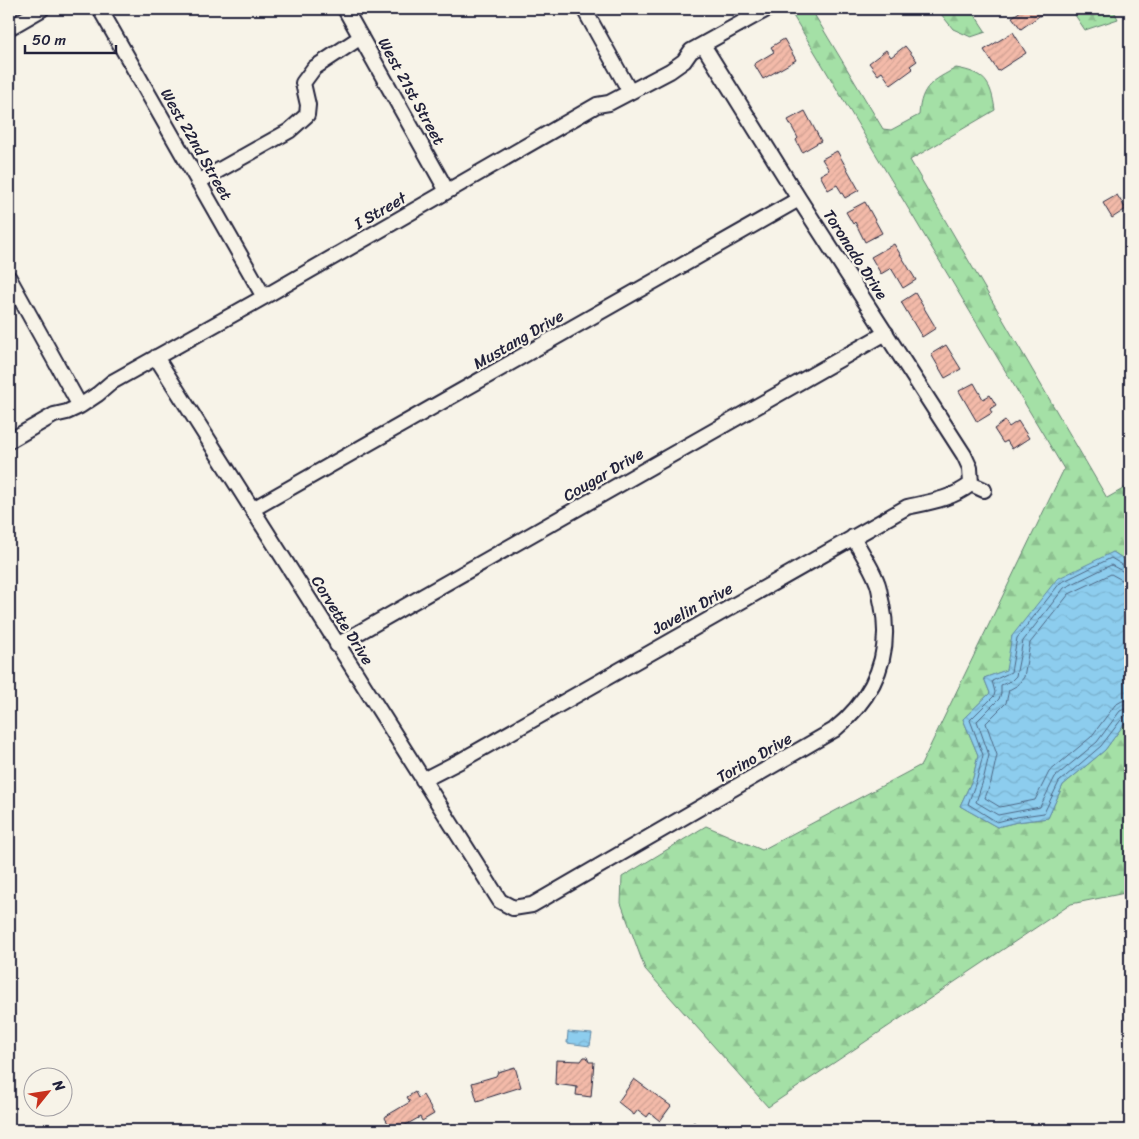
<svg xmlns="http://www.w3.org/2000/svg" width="1139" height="1139" font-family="Sriracha,sans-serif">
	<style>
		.forest { fill: url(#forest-firs); stroke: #638170 }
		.water { fill: url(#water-waves); stroke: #6289a6 }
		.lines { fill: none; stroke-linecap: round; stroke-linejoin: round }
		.shore { stroke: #4d6683; stroke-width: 1 }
		.building { fill: url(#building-hatch); stroke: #22223b }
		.minor-casing { stroke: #22223b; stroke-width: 18 }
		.minor { stroke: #f7f3e8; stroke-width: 14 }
		.labels { text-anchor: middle; stroke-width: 4.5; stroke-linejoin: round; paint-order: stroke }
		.street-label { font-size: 16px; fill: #22223b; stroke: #f7f3e8 }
	</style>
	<defs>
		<pattern id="forest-firs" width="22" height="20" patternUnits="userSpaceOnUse" patternTransform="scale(1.25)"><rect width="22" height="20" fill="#a4e0a6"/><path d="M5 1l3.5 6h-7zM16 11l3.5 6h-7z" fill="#8dc090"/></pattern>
		<pattern id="water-waves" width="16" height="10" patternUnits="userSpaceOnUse" patternTransform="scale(1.25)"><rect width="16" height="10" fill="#8dcdee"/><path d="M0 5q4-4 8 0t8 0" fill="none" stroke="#79b0cd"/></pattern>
		<pattern id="building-hatch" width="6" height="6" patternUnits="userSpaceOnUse" patternTransform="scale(1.25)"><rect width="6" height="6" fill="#f3baa9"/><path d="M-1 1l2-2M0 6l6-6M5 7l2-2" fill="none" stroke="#d0a092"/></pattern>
	</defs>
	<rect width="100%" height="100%" fill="#f7f3e8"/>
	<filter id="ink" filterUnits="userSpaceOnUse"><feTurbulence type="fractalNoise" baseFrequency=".02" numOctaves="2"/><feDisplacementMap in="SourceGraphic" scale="10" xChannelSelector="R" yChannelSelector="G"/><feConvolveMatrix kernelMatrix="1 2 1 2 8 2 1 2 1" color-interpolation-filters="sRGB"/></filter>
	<g filter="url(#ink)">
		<!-- forest -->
		<path class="forest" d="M789,9h22l72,120 8,1 28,-15c2,-30 14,-34 37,-47 29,5 35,14 39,42l-85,50 197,338 23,-13v78l-17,-11 -101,84 -5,34 -23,8 6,15 -27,26 15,36 -5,23 -13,28 37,21 20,-5 31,-4 15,-33 42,-35 25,-34v176l-59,12 -303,203 -123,-138 -24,-66 1,-26 84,-51 56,24 159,-85 143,-296z
			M937,9h34l15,23 -15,5 -18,-8z
			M1071,9h42l5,10 -33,11z"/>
		<!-- water -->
		<path class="water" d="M1113,552l17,11v153l-25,34 -42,35 -15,33 -31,4 -20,5 -37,-21 13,-28 5,-23 -15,-36 27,-26 -6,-15 22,-8 6,-34 45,-57z
			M568,1032l24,2 -2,12 -23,-3z"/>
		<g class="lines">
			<!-- shore -->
			<path class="shore" d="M1130,567h-4l-15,-9 -51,25 -43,55 -6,34 -19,9 3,11 -1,4 -24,24 13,35 -6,24 -9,25 29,18 19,-5 28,-4 15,-31 42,-36 23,-30 6,-3
				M1130,574l-6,-2 -13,-7 -47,23 -41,53 -7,35 -5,5 -10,4v8l-2,6 -22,22 12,34 -6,26 -7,21 22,13 42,-8 15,-30 42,-35 23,-31 10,-4
				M1130,581l-8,-1 -11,-6 -42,20 -39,49 -6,34 -6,8 -9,5 -3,13 -20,20 11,32 -6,27 -6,16 15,9 35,-7 14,-28 42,-35 24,-32 7,-4 8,-1"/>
		</g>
		<!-- building -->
		<path class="building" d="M1024,9h25l-28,20 -9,-12z
			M1013,32l13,21 -28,18 -14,-21z
			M784,39l12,21 -33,19 -9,-15 20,-12 -3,-5z
			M905,46l12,15 -7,5 3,3 -22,16 -9,-13 -4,3 -9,-12 17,-13 5,7z
			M805,111l16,30 -19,11 -6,-12 2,-2 -10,-18z
			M837,151l22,39 -14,8 -8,-13 -9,5 -8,-15 9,-5 -7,-11z
			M1117,195l9,14 -14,9 -9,-15z
			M865,202l17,31 -17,9 -10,-20 -2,2 -7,-12z
			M894,244l22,36 -13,8 -12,-20 -10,6 -10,-17z
			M915,293l21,35 -14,9 -21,-35z
			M946,345l15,24 -16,9 -14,-24z
			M974,383l9,16 7,-4 6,10 -6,4 2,4 -15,9 -18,-31z
			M1005,421l4,6 9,-6 11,17 -17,11 -5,-8 -4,2 -9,-14z
			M584,1057h3l2,5h5l-3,35 -15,-2 1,-8 -22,-3 1,-24 25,1z
			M515,1067l6,20 -44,14 -5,-18 24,-7 2,-4z
			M634,1079l37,27 -11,15 -10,-8 -3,4 -9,-7 -4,5 -16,-13z
			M415,1092l3,6 5,-3 11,19 -12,7 -2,-4 -16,9 3,4h-15l-7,-12 1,-2 24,-14 -3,-5z
			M694,1122l8,8h-17z"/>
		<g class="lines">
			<!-- minor casing -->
			<g class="minor-casing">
				<path id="minor" d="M100,9l164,288
					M345,9l102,182
					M584,9l46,83
					M9,28l33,-19
					M703,45l96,154 165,256 6,13 1,16
					M198,182l91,-51 18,-16 1,-10 -5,-22 11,-15 47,-31
					M9,278l71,128
					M156,357l344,544 13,7 19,-3 302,-175c40,-33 59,-74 48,-126 -2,-7 -2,-15 -5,-22 -6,-16 -16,-30 -24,-45
					M9,441l45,-26 13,-3 13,-6 18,-12 14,-12 152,-85 333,-192 12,-2 61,-32 14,-10 7,-10 76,-42
					M971,484l13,6
					M253,509l546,-310
					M337,645l549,-312
					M423,780l37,-19 447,-254c23,-5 45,-8 64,-23"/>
			</g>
			<!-- minor -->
			<use href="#minor" class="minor"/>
		</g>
	</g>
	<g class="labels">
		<!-- street labels -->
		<g class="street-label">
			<text transform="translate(412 91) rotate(61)" y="6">West 21st Street</text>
			<text transform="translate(197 144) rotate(60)" y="6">West 22nd Street</text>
			<text transform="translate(380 210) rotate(-30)" y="6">I Street</text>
			<text transform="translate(856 254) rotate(57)" y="6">Toronado Drive</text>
			<text transform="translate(518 339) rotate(-30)" y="6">Mustang Drive</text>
			<text transform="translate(603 474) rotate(-30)" y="6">Cougar Drive</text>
			<text transform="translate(692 608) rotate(-29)" y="6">Javelin Drive</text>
			<text transform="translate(343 620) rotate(58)" y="6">Corvette Drive</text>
			<text transform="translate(754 757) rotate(-30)" y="6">Torino Drive</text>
		</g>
	</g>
	<!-- margin -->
	<rect width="1139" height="1139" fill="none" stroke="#f7f3e8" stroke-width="30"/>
	<rect x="15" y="15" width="1109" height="1109" fill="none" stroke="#22223b" stroke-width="2" filter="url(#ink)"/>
	<!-- north arrow -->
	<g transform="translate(48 1092) rotate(60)"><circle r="24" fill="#f7f3e8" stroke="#a29fa3"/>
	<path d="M0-4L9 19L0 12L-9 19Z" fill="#c8321e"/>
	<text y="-8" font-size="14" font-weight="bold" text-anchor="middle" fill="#22223b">N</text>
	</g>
	<!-- scale -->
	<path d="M25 45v8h91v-8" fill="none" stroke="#22223b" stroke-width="2.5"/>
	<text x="32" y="45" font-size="15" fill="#22223b" stroke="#f7f3e8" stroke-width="4" paint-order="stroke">50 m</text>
</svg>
